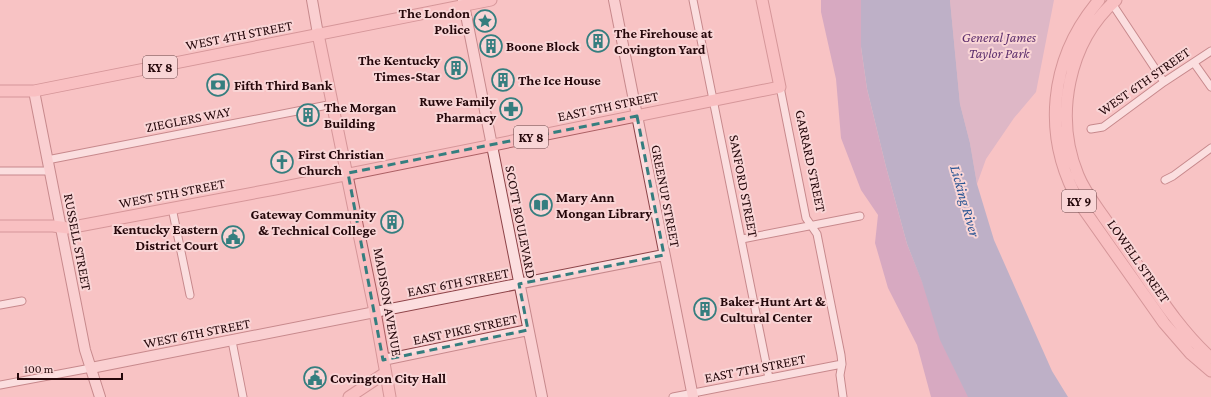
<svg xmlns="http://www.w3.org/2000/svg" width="1211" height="397" font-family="'Crimson Pro',serif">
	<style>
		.green { fill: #bfa8c7 }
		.forest { fill: #af8bbc }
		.water { fill: #799aca }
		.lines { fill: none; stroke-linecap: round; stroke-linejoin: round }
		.street-casing { stroke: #8d4348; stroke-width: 9 }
		.secondary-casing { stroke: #8d4348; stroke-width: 12 }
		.primary-casing { stroke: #ac6064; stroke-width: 13 }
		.street { stroke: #fff; stroke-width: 7 }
		.secondary { stroke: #fcdedf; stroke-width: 10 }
		.primary { stroke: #fabcbf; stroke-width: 11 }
		.marked { fill: none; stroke: #357e7f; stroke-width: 3; stroke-dasharray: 8 5; stroke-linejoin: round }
		.labels { text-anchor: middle; stroke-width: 4; stroke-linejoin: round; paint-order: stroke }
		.shield { fill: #f9d5d6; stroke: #644547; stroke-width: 1 }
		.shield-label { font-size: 13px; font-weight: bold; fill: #24070a }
		.poi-label { font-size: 14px; font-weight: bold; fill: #24070a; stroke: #f9d5d6; text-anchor: start }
		.street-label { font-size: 14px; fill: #24070a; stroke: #f9d5d6 }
		.park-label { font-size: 14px; font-style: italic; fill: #5e306d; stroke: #f9d5d6 }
		.water-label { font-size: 15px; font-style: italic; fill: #2c5794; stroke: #f9d5d6 }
	</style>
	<rect width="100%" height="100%" fill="#f8c3c4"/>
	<!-- green -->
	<path class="green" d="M950,0h104l-18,92 -22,26 -28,41 -9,25 -7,-41 -10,-39z"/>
	<!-- forest -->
	<path class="forest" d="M821,0h40v47l6,42 19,78 21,77 62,153h-38l-14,-52 -29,-57 -13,-45 3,-28 -17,-25 -20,-52 -5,-59 -15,-67z"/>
	<!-- water -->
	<path class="water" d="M861,0h89l10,104 10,39 7,41 17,56 58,131 16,26h-100l-28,-57 -18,-58 -15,-38 -21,-77 -19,-78 -6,-42z"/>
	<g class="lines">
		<!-- street casing -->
		<g class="street-casing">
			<path id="street" d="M693,0l76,378
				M1111,2l53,80
				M1194,63l17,24
				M780,87l26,131 11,16 24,121 1,9 -2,11 3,22
				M1091,129l12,-2 61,-45 47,-31
				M47,160l286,-56
				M0,171h49
				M1165,180l8,-4 38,-28
				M172,208l18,87
				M742,239l118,-23
				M0,305l22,-4
				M232,341l11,56
				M0,385l91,-17
				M673,397l169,-33"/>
		</g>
		<!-- secondary casing -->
		<g class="secondary-casing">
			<path id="secondary" d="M312,0l6,34
				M463,0l79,397
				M614,0l79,397
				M34,91l51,259 15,47
				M383,360l145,-30
				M91,368l573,-113"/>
		</g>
		<!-- primary casing -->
		<g class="primary-casing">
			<path id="primary" d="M1099,0c-50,59 -58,136 -19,204l84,119 26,30 21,18
				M1116,0c-48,42 -62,117 -38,175 6,15 16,28 25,41 12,17 23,33 35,50 22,32 44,66 73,92
				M318,34l57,278 15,85
				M0,91h34l457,-91
				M0,226h53l15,2 207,-39 505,-102 -18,-87
				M349,397l36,-24"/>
		</g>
		<!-- street -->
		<use href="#street" class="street"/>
		<!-- secondary -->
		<use href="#secondary" class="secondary"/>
		<!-- primary -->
		<use href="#primary" class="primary"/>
	</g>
	<!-- marked area -->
	<path d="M0 0H1211V397H0ZM637,116l27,139 -145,29 9,46 -145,30 -35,-187z" fill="#f8c3c4" fill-opacity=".55" fill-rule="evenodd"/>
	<path class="marked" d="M637,116l27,139 -145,29 9,46 -145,30 -35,-187z"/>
	<!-- icons -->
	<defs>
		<g id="sight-ring" transform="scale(1.15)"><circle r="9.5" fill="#f9d5d6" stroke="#357e7f" stroke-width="1.5"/><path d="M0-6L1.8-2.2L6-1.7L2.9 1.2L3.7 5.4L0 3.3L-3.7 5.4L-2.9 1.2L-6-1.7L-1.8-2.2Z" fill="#357e7f"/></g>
		<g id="building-ring" transform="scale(1.15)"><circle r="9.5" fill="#f9d5d6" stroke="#357e7f" stroke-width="1.5"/><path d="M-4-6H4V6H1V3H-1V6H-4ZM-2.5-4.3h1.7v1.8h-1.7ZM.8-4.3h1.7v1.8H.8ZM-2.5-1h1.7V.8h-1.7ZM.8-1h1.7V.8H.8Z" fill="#357e7f"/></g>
		<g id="bank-ring" transform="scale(1.15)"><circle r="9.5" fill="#f9d5d6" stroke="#357e7f" stroke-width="1.5"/><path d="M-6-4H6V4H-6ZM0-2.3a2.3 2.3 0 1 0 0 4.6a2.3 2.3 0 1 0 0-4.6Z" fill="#357e7f"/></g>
		<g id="pharmacy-ring" transform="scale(1.15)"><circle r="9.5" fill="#f9d5d6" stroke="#357e7f" stroke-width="1.5"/><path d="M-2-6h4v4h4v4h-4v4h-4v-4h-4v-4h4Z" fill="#357e7f"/></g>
		<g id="church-ring" transform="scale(1.15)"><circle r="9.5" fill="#f9d5d6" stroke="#357e7f" stroke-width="1.5"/><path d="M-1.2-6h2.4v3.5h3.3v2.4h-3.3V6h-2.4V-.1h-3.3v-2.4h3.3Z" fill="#357e7f"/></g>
		<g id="library-ring" transform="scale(1.15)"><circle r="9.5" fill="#f9d5d6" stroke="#357e7f" stroke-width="1.5"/><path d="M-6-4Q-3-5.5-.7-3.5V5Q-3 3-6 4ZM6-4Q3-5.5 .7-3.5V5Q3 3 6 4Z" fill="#357e7f"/></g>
		<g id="civic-ring" transform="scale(1.15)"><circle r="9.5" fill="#f9d5d6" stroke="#357e7f" stroke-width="1.5"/><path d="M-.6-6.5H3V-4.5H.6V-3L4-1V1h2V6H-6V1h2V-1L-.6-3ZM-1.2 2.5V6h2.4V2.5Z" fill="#357e7f"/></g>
	</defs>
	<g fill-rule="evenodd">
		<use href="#sight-ring" x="485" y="21"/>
		<use href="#building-ring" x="598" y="41"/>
		<use href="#building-ring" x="491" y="46"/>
		<use href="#building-ring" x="456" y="68"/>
		<use href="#building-ring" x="503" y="80"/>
		<use href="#bank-ring" x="218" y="85"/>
		<use href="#pharmacy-ring" x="511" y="109"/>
		<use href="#building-ring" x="308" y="115"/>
		<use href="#church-ring" x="282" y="162"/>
		<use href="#library-ring" x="541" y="205"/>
		<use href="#building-ring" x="392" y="222"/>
		<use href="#civic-ring" x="233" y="237"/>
		<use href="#building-ring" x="705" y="309"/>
		<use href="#civic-ring" x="315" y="378"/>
	</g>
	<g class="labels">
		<!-- shield labels -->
		<g class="shield">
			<rect x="143" y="56" width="34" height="22" rx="3"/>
			<rect x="514" y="126" width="34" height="22" rx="3"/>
			<rect x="1062" y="190" width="34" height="22" rx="3"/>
		</g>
		<g class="shield-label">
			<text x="160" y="72">KY 8</text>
			<text x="531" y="142">KY 8</text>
			<text x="1079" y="206">KY 9</text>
		</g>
		<!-- poi labels -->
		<g class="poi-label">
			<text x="470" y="18" text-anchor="end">The London<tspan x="470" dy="16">Police</tspan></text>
			<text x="614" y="38">The Firehouse at<tspan x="614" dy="16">Covington Yard</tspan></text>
			<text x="506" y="51">Boone Block</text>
			<text x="440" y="65" text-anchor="end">The Kentucky<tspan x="440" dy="16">Times-Star</tspan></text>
			<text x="518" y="85">The Ice House</text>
			<text x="234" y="90">Fifth Third Bank</text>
			<text x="496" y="106" text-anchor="end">Ruwe Family<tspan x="496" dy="16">Pharmacy</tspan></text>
			<text x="324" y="112">The Morgan<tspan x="324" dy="16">Building</tspan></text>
			<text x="298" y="159">First Christian<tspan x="298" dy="16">Church</tspan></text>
			<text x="556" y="202">Mary Ann<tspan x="556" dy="16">Mongan Library</tspan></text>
			<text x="376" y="219" text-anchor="end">Gateway Community<tspan x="376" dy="16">&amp; Technical College</tspan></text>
			<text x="218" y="234" text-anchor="end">Kentucky Eastern<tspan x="218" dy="16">District Court</tspan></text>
			<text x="720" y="306">Baker-Hunt Art &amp;<tspan x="720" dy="16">Cultural Center</tspan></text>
			<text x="330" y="383">Covington City Hall</text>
		</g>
		<!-- street labels -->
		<g class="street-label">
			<text transform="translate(239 35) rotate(-11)" y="5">WEST 4TH STREET</text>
			<text transform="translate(1144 81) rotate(-35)" y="5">WEST 6TH STREET</text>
			<text transform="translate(608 106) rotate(-12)" y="5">EAST 5TH STREET</text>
			<text transform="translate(188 119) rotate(-11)" y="5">ZIEGLERS WAY</text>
			<text transform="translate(811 161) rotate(78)" y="5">GARRARD STREET</text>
			<text transform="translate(744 186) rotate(79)" y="5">SANFORD STREET</text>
			<text transform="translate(172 193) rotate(-11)" y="5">WEST 5TH STREET</text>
			<text transform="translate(666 196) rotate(79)" y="5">GREENUP STREET</text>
			<text transform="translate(521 222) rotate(79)" y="5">SCOTT BOULEVARD</text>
			<text transform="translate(78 242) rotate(79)" y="5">RUSSELL STREET</text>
			<text transform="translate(1139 261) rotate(55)" y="5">LOWELL STREET</text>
			<text transform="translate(458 282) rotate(-11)" y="5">EAST 6TH STREET</text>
			<text transform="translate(388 302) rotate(80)" y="5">MADISON AVENUE</text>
			<text transform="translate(465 329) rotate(-12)" y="5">EAST PIKE STREET</text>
			<text transform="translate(197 333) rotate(-11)" y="5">WEST 6TH STREET</text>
			<text transform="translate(755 368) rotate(-11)" y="5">EAST 7TH STREET</text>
		</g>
		<!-- park labels -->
		<g class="park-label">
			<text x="999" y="42">General James<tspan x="999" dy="16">Taylor Park</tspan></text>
		</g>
		<!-- water labels -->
		<g class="water-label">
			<text transform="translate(965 201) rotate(74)" y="5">Licking River</text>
		</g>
	</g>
	<!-- scale -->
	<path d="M18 373v6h104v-6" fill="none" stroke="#24070a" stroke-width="2"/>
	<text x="24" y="373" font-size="12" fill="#24070a" stroke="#f9d5d6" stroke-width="3" paint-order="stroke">100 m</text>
</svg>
